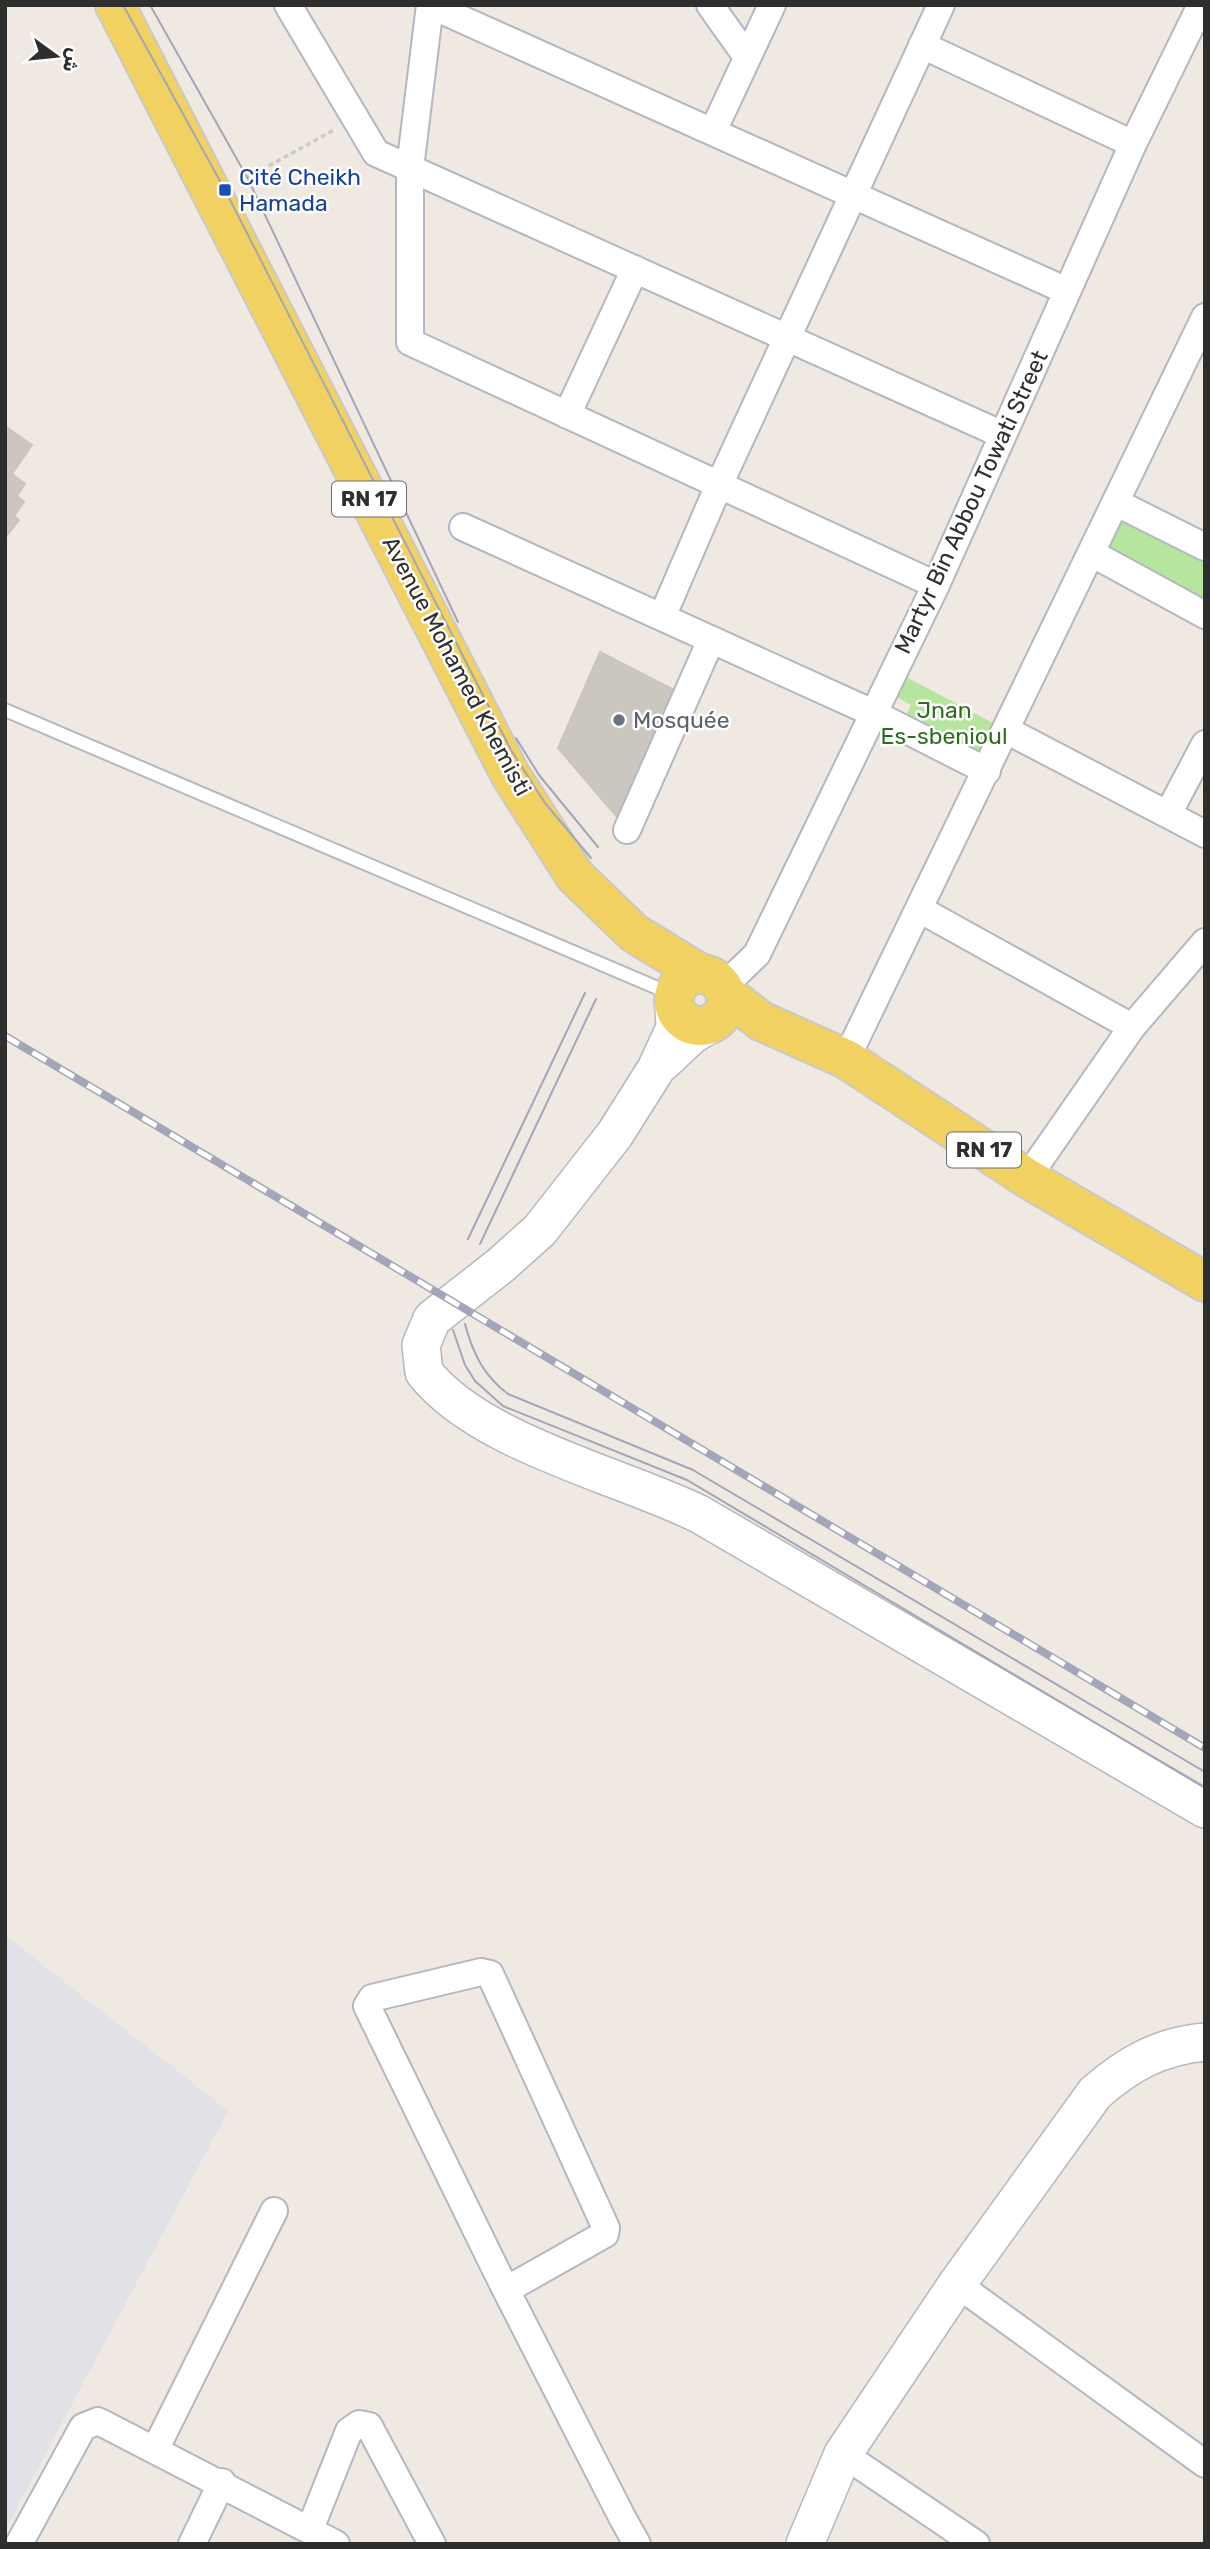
<svg xmlns="http://www.w3.org/2000/svg" width="1210" height="2549" font-family="Rubik,'Noto Naskh Arabic',sans-serif">
	<style>
		.industrial { fill: #e3e1e8 }
		.green { fill: #b6e59e }
		.building { fill: #cbc7bf; stroke: #cbc5ba; stroke-width: 2 }
		.lines { fill: none; stroke-linecap: round; stroke-linejoin: round }
		.lane-casing { stroke: #b4b7c1; stroke-width: 16 }
		.street-casing { stroke: #b4b7c1; stroke-width: 30 }
		.secondary-casing { stroke: #b4b7c1; stroke-width: 40 }
		.primary-casing { stroke: #c9c9c9; stroke-width: 42 }
		.path { stroke: #c9c9c9; stroke-width: 3.5; stroke-dasharray: 5 3.5; stroke-linecap: butt }
		.lane { stroke: #fff; stroke-width: 12 }
		.street { stroke: #fff; stroke-width: 26 }
		.secondary { stroke: #fff; stroke-width: 37 }
		.primary { stroke: #f2d163; stroke-width: 38 }
		.tram { stroke: #a3a6b8; stroke-width: 2 }
		.rail-casing { stroke: #a3a6b8; stroke-width: 8 }
		.rail { stroke: #fff; stroke-width: 5; stroke-dasharray: 16; stroke-linecap: butt }
		.transit-dot { fill: #1a4fb4; stroke: #fff; stroke-width: 2.5 }
		.worship-dot { fill: #6b7280; stroke: #fff; stroke-width: 2.5 }
		.labels { text-anchor: middle; stroke-width: 5; stroke-linejoin: round; paint-order: stroke }
		.shield { fill: #fff; stroke: #6d6d6d; stroke-width: 2 }
		.shield-label { font-size: 21px; font-weight: bold; fill: #2e2e2e }
		.transit-label { font-size: 23px; fill: #164399; stroke: #fff; text-anchor: start }
		.street-label { font-size: 23px; fill: #2e2e2e; stroke: #fff }
		.park-label { font-size: 23px; fill: #2c6e1b; stroke: #fff }
		.worship-label { font-size: 23px; fill: #5b616d; stroke: #fff; text-anchor: start }
	</style>
	<rect width="100%" height="100%" fill="#efe9e1"/>
	<!-- industrial -->
	<path class="industrial" d="M5,1935l223,176 -223,419z"/>
	<!-- green -->
	<path class="green" d="M1117,503l88,43v69l-112,-61z
		M893,670l113,60 -19,41 -86,-44 10,-22 -27,-15z"/>
	<!-- building -->
	<path class="building" d="M5,426l27,19 -20,29 13,10 -8,12 7,6 -10,14 5,4 -14,18z
		M600,652l80,41 -57,131 -65,-76z"/>
	<g class="lines">
		<!-- lane casing -->
		<g class="lane-casing">
			<path id="lane" d="M5,710l669,285"/>
		</g>
		<!-- street casing -->
		<g class="street-casing">
			<path id="street" d="M288,5l88,148 627,282
				M430,5l-20,163v174l526,243
				M430,5l637,286
				M710,5l37,52
				M922,45l211,99
				M713,131l59,-126
				M567,415l68,-146
				M1117,503l88,44
				M463,527l410,186 114,58
				M1093,554l112,61
				M662,617l57,-132 222,-480
				M1006,730l199,104
				M1168,814l37,-70
				M627,830l84,-190
				M919,909l213,118
				M723,987l34,-33 179,-369 197,-441 68,-139
				M846,1059l359,-742
				M1027,1178l105,-151 73,-85
				M957,2284l248,180
				M506,2290l99,-56 1,-6 -116,-254 -9,-2 -109,26 -5,8 124,254 15,30 116,227 15,27
				M156,2448l118,-237
				M843,2454l133,90
				M310,2529l39,-98 10,-7 10,2 63,118
				M19,2544l64,-117 15,-6 238,123
				M192,2544l30,-62"/>
		</g>
		<!-- secondary casing -->
		<g class="secondary-casing">
			<path id="secondary" d="M674,1004l1,24 -19,41 -41,65 -75,96 -39,35 -69,54 -11,26 3,27c54,70 195,103 275,142l506,295
				M662,1063l30,-28 19,-12
				M805,2544l38,-90 114,-170 138,-191c33,-29 65,-47 110,-51"/>
		</g>
		<!-- primary casing -->
		<g class="primary-casing">
			<path id="primary" d="M115,5l396,771 64,100 59,57 67,41
				M674 1000a26 26 0 1 1 52 0a26 26 0 1 1-52 0Z
				M725,993l36,28 85,38 181,119 178,104"/>
		</g>
		<!-- path -->
		<path class="path" d="M239,182l95,-52"/>
		<!-- lane -->
		<use href="#lane" class="lane"/>
		<!-- street -->
		<use href="#street" class="street"/>
		<!-- secondary -->
		<use href="#secondary" class="secondary"/>
		<!-- primary -->
		<use href="#primary" class="primary"/>
		<!-- tram -->
		<path class="tram" d="M123,5l102,185 286,560 34,53 46,55
			M150,5l97,172 211,445
			M516,738l23,37 59,72
			M468,1239l117,-246
			M480,1244l116,-245
			M465,1324c8,30 19,52 43,70l185,76 512,302
			M453,1330l12,35 10,16 28,25 184,74 518,308"/>
		<!-- rail casing -->
		<g class="rail-casing">
			<path id="rail" d="M5,1036l1200,712"/>
		</g>
		<!-- rail -->
		<use href="#rail" class="rail"/>
	</g>
	<!-- markers -->
	<rect class="transit-dot" x="218" y="183" width="14" height="14" rx="3.5"/>
	<circle class="worship-dot" cx="619" cy="720" r="7"/>
	<g class="labels">
		<!-- shield labels -->
		<g class="shield">
			<rect x="332" y="481.5" width="74" height="35" rx="5"/>
			<rect x="947" y="1132.5" width="74" height="35" rx="5"/>
		</g>
		<g class="shield-label">
			<text x="369" y="506">RN 17</text>
			<text x="984" y="1157">RN 17</text>
		</g>
		<!-- transit labels -->
		<g class="transit-label">
			<text x="239" y="185">Cité Cheikh<tspan x="239" dy="26">Hamada</tspan></text>
		</g>
		<!-- street labels -->
		<g class="street-label">
			<text transform="translate(971 502) rotate(-65)" y="8">Martyr Bin Abbou Towati Street</text>
			<text transform="translate(457 666) rotate(62)" y="8">Avenue Mohamed Khemisti</text>
		</g>
		<!-- park labels -->
		<g class="park-label">
			<text x="944" y="718">Jnan<tspan x="944" dy="26">Es-sbenioul</tspan></text>
		</g>
		<!-- worship labels -->
		<g class="worship-label">
			<text x="633" y="728">Mosquée</text>
		</g>
	</g>
	<!-- border -->
	<rect width="1210" height="2549" fill="none" stroke="#2e2e2e" stroke-width="14"/>
	<!-- north arrow -->
	<g transform="translate(56 56) rotate(105)" stroke="#ffffff" stroke-width="5" paint-order="stroke">
	<path d="M0-5L12 26L0 18L-12 26Z" fill="#2e2e2e"/>
	<text y="-10" font-size="19" font-weight="bold" text-anchor="middle" fill="#2e2e2e">ش</text>
	</g>
</svg>
